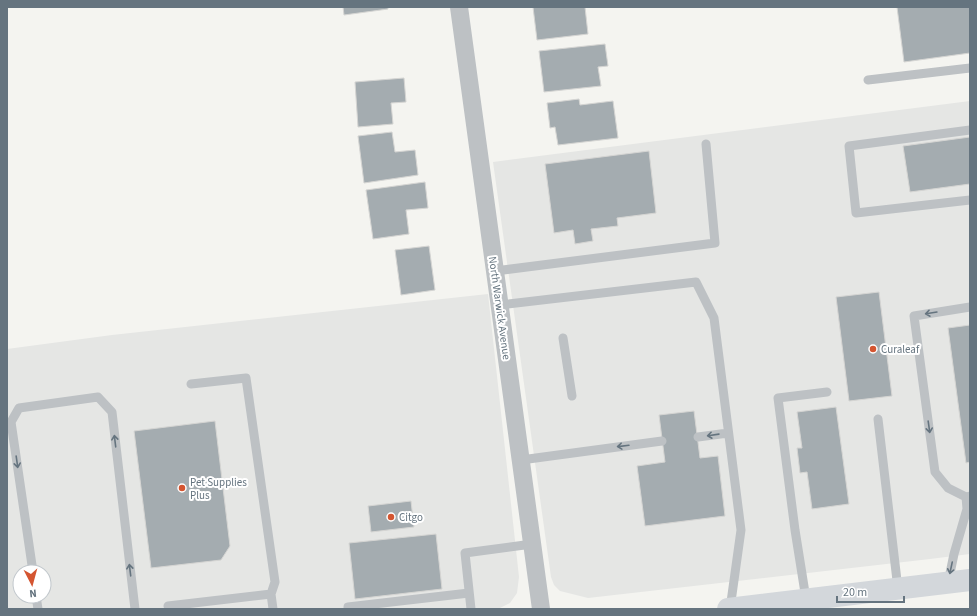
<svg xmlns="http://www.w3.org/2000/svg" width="977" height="616" font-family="'Source Sans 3',sans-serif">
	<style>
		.built { fill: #e5e6e4; fill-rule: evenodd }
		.building { fill: #a4acb0; stroke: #d5d5d3 }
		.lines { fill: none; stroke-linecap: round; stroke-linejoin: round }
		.lane { stroke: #bdc1c4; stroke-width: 9 }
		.street { stroke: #bdc1c4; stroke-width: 18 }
		.primary { stroke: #d3d7db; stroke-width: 22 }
		.oneway { stroke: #65747f }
		.poi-dot { fill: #d45531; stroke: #fff; stroke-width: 1.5 }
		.labels { text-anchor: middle; stroke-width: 4; stroke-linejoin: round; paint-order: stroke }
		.street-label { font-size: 11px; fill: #65747f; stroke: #fff }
		.poi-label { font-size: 11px; fill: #65747f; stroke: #fff; text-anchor: start }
	</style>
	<rect width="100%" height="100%" fill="#f4f4f0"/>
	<!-- built -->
	<path class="built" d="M970,101v453l-40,5 -342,39 -28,-7 -6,-6 -3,-8 -58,-415z
		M488,294l31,283 -2,16 -7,10 -12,6h-491v-260l105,-14zM20,572h24v24h-24z"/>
	<!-- building -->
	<path class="building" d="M343,7h45v2l-44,6z
		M533,7h52l3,27 -51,6z
		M897,7h73v46l-66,9z
		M605,44l3,22 -10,1 3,19 -57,6 -5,-41z
		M404,78l2,24 -15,1 2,21 -35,3 -3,-45z
		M579,99l1,6 33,-4 5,37 -60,7 -3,-18 -5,1 -3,-25z
		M392,132l3,20 20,-2 3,25 -54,8 -6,-47z
		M970,137v47l-60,8 -7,-46z
		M649,151l7,62 -39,5 1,8 -27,3 2,12 -18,3 -2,-14 -19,3 -9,-69z
		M425,182l3,26 -22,2 3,24 -36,5 -7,-49z
		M429,246l6,44 -34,5 -6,-45z
		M879,292l13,104 -43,5 -13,-104z
		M970,325v137l-4,1 -18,-135z
		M836,407l13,97 -37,5 -5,-37 -7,1 -3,-25h5l-5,-36z
		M694,411l6,47 18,-2 7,60 -80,10 -8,-60 28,-4 -6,-47z
		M215,421l15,125 -9,14 -70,8 -17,-137z
		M411,501l3,26 -43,5 -3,-26z
		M436,534l6,55 -87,10 -6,-56z"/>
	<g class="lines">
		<!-- lane -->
		<path class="lane" d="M868,80l102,-12
			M970,130l-121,16 7,67 114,-13
			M495,271l220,-28 -9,-99
			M499,305l197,-23 18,36 27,212 -11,79
			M970,307l-56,9 21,156 13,16 18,9 4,-1
			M563,338l9,58
			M191,384l55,-6 29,204 -4,12 2,15
			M878,419l20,170
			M698,437l30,-4
			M521,460l141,-19
			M33,572l-22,-150 8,-14 79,-11 14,15 23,197
			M948,583l6,-29 13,-45 -1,-12
			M36,596l2,13
			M806,599l-11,-69 -17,-132 49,-6
			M168,606l103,-12
			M348,609v-2l121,-14
			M471,609l-6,-56 67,-9"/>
		<!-- street -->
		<path class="street" d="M459,7l82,602"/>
		<!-- primary -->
		<path class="primary" d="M728,609l242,-29"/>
	</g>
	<!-- one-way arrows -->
	<defs><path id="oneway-shaft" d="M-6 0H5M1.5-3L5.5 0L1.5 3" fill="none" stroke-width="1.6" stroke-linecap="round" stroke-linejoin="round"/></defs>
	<g class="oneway">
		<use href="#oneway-shaft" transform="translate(931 313) rotate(171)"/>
		<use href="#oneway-shaft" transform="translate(929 427) rotate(82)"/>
		<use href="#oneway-shaft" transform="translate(713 435) rotate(172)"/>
		<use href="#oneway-shaft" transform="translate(115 441) rotate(-97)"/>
		<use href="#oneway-shaft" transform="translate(623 446) rotate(173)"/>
		<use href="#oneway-shaft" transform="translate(17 462) rotate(82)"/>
		<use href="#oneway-shaft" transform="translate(951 568) rotate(102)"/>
		<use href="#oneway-shaft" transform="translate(130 570) rotate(-97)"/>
	</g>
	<!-- markers -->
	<g class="poi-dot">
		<circle cx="873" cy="349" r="4"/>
		<circle cx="182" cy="488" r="4"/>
		<circle cx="391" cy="517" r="4"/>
	</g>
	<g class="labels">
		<!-- street labels -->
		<g class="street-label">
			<text transform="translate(500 308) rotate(82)" y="4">North Warwick Avenue</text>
		</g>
		<!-- poi labels -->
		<g class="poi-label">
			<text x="881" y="353">Curaleaf</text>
			<text x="190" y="486">Pet Supplies<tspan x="190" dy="13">Plus</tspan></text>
			<text x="399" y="521">Citgo</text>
		</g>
	</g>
	<!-- border -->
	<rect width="977" height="616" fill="none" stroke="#65747f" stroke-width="16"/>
	<!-- north arrow -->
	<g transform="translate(32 584) rotate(174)"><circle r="19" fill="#ffffff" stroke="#c1c7cc"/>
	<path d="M0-3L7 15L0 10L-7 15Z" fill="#d45531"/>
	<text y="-6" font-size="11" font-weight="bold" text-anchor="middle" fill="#65747f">N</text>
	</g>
	<!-- scale -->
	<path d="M837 596v6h67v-6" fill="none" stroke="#65747f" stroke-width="2"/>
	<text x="843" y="596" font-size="12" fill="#65747f" stroke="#ffffff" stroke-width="3" paint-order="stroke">20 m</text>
</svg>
